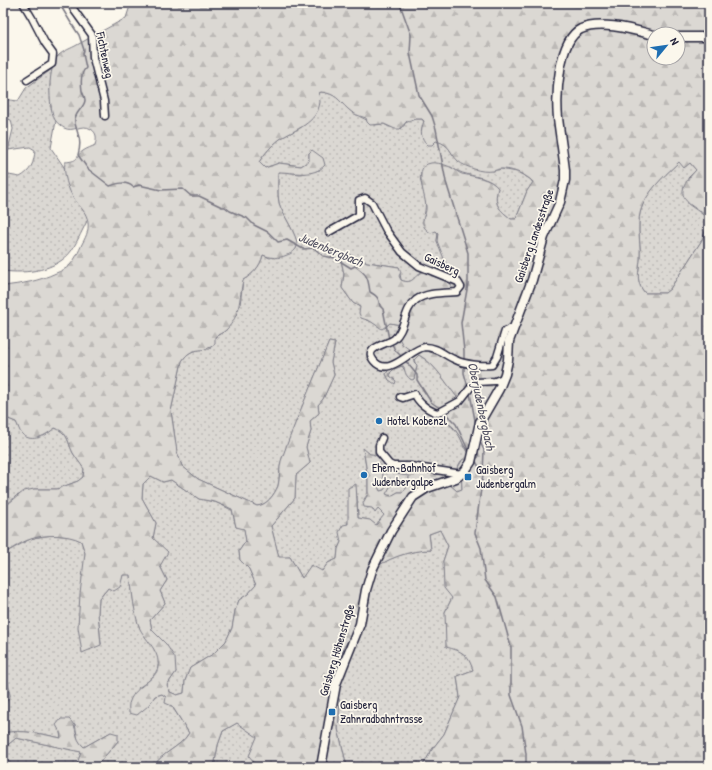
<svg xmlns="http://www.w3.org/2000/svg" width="712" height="770" font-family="'Patrick Hand',sans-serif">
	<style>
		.grass { fill: url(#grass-dots); stroke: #7e7d87 }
		.forest { fill: url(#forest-firs); stroke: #7e7d87; fill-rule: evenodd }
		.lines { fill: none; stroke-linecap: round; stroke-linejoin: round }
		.stream { stroke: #787681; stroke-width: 1.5 }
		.minor-casing { stroke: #22223b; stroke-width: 9 }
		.major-casing { stroke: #22223b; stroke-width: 11 }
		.minor { stroke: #fbf7ec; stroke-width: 6 }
		.major { stroke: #fbf7ec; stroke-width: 8 }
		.poi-dot { fill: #1f6fb2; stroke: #fbf7ec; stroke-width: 1.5 }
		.labels { text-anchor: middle; stroke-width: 3.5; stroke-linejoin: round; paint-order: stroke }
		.street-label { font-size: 12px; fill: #22223b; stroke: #fbf7ec }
		.poi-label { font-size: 12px; fill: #22223b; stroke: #fbf7ec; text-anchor: start }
		.water-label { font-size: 13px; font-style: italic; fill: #545364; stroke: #fbf7ec }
	</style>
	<defs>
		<pattern id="grass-dots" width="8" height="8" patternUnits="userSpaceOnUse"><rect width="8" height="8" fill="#dbd8d3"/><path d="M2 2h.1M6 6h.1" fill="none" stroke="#bcb9b6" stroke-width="1.8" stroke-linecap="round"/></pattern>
		<pattern id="forest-firs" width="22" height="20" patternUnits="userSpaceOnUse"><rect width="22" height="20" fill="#dbd8d3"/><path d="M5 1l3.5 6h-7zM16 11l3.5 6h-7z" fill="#bcb9b6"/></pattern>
	</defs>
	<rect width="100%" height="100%" fill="#fbf7ec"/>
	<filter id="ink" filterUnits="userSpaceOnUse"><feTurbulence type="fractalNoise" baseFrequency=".025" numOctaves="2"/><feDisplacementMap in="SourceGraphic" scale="8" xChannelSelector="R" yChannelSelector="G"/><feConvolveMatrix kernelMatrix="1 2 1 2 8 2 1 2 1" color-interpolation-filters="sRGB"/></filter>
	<g filter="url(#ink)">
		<!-- grass -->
		<path class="grass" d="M52,69l-2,18 1,21 5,13 -5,27 13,19 5,19 5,12 12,16 2,5c-5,10 -10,21 -16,31 -15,21 -46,24 -69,21v-97l17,3c11,-6 14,-14 15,-27l-5,-3 -22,3 5,-21 -2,-9 -8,-3v-18l15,2 8,-13z
			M321,92c19,1 20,14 34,22 7,4 11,5 19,11l10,-1 5,3 15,-1 1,-3 10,-4h7l13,21 6,2 7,5 5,8 40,16 8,-2 16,3 13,7 3,4 -6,8 -11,28h-5c-12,-10 -18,-14 -13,-31 -10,-14 -34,-10 -47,-21l-30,5c-2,8 1,13 3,21 3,10 1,19 -1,28l15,12 -1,8 22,36 -19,-4 17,7 5,10 -3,4h-8v-13c-7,-2 -15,-3 -21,-7 -2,-1 -4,-2 -6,-2 -9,1 -10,14 -23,8l-2,-13 -32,-5 -12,-5 -14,3 3,14 -2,14 11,15 7,4 6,13c8,1 10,7 19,8l5,-5 11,2 9,25 9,-3 10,1 -3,3 -6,1 -13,9 -18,8 -3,5 3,6 7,1 -6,-5v-3l4,-4 8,-3 8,13h4l3,-12 -3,-7 5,-5c19,11 28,30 42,47v4l-16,15c10,8 16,14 19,27l13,4 2,5 -5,3 -13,1 -4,7 4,2 1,19 -5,2 -7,-6 3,-11h-16l-44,-5 4,5 12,2v9l-6,7h-5l-7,4 -6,-1 6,-10 6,-1v-3l-13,9 -4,1 -2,-4 5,-10 -1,-8 2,-4 4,1c-6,-5 -11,-12 -18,-12l-7,-5 5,30v15l-4,5 3,9 5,-1 3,5 3,-3 7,6 -9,10 -7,-5 -11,-2 -1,-22 -16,46 -3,7 -1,10 -9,4 -6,8 -20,7 -12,-21 -11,1 -8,-32 24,-28 1,-23 14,-12 -4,-16 5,-16 -1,-10 9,-8 -1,-8 5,-6 11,-24 -3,-13 4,-19 -6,-1c-16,39 -34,80 -48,120 -2,7 -1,16 -3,24 -4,9 -11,19 -21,20l-59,-27 -16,-13 -5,-14 -6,-41 11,-50c8,-12 14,-11 28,-12l5,-12 10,-6 11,-16 4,-10 3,-25c10,-6 17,-13 20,-25l7,3 26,-9c3,-14 -13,-32 -17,-46 -2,-10 -1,-21 -1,-32l22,3 20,-4 -11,-17v8l-8,5 -22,-3 -14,5 -6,-6c6,-9 12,-16 21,-23 15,-10 27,-10 35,-28 4,-8 4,-10 4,-18z
			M679,162l11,1 6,7 -8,8v26l17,12 3,8 -6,16 -32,49 -5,4h-20c-10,-11 -6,-21 -5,-35 1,-12 -2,-24 -1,-36 0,-25 24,-45 40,-60z
			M3,415l3,3 10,4 6,11 22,3 11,-8c14,6 12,13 18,25 3,5 7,10 11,15l-1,9 -5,4 -21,8h-23l-18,7 -13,12z
			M151,476l12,6 8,-2 28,19 16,3 17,8 4,17 8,1 2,13 -7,10 1,9 9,9 7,16 -8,9 -9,6 -4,11 -3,17 -6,13 -13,13 -23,14 -5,13 -1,12 -7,2 -7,-3 -3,-7 9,-13 -10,-28 -14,-14 -2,-10 15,-17 -5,-12 7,-11 -7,-14 -7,-28 3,-15 -14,-25 1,-14z
			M440,530l8,16 -5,15 9,37 -7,14 12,37 12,9 4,12 -16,6 3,21 -16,37 -11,14 -11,19h-75l-9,-38 2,-25 -6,-16 10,-41 13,-21 12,-55c17,-12 40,-21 62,-21l-2,-16z
			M53,535l20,2 8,4 4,12v13l16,78 -3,-31 1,-14 9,-11 15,-13 7,-1c2,18 4,36 10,53 2,6 8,12 12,18 14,20 4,32 -14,43l10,18 7,-10 7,-2 4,3 23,36c-9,15 -27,19 -36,34h-55v-3l20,-23 -7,-9 -27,15 -6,-6 -3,-17 -15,8 1,6c-19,-4 -39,-9 -58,-5v-26l7,-11 -2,-13 -5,-7v-122l29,-16z
			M237,723l21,14 -8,19 4,6 -2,5h-38l4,-22 5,-14z
			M16,738l66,14 -6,15h-73v-18z"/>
		<!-- forest -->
		<path class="forest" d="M131,3h578v764h-287l11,-19 11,-14 16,-37 -3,-21 16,-6c-5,-16 -11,-19 -27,-23l-1,-35 7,-14 -8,-10 -1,-27 5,-15 -8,-16 -11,4 2,16c-22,0 -45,9 -62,22l-12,54 -13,21 -10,41 6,13 -2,28 9,38h-95l2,-5 -5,-6 8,-19 -20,-14 -14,8 -5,14 -4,22h-61c9,-15 27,-19 36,-34l-17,-27 -7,-3 1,-6 -4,-3 -7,2 -7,10 -11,9 -8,-2c0,-3 -1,-9 1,-12 5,-15 27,-21 28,-34 2,-16 -11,-25 -18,-38 -6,-14 -8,-39 -10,-54h-7l-3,12 -6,4 -6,-3 -9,11 -1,14 3,32 -19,8 -4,-26 2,-33 5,-41 -4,-12c-13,-7 -37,-7 -50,-2 -10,3 -19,10 -28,15v-46l21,-17 10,-2h23l21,-8 5,-4 1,-8c-4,-6 -8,-11 -11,-16 -6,-12 -4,-20 -18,-25 -9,7 -23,16 -33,6 -3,-3 -4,-9 -6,-12l-10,-4 -3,-3v-129c19,-2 36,-5 53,-13 5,-2 10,-4 14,-8 5,-5 9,-14 12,-21 5,-9 8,-16 5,-26 -2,-7 -8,-12 -12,-18 -7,-9 -12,-27 -10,-38 16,-1 10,-6 18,-11 4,-3 9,-4 12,-6 2,-7 2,-12 -4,-16 -9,-6 -18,4 -27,-1 -3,-2 -7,-5 -9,-8 -7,-13 -8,-54 4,-65 4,-4 13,-7 18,-10 16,-9 32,-18 49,-27zM654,34h24v24h-24zM321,92c16,2 17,8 27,17 5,5 11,7 18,9l1,4 3,3 14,-1 11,5h5l7,-8 8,-2h7l2,2c-4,10 -4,17 4,24h4l4,-4c15,4 13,11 22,20 4,4 11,6 16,8 6,2 13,3 19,2 4,-1 2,-1 6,-2 11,-1 27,5 34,13l-6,9 -11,28h-5c-12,-10 -18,-14 -13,-31 -6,-9 -25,-12 -36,-14 -5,-2 -6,-4 -10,-6 -5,-3 -16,-6 -21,-5 -20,3 -4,34 -5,46 0,5 -4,10 -3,15 1,4 4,7 8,9l5,-2 2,2 -1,8 11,28 9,7 -17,-3 23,14 -1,3 -3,4h-8v-13c-7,-2 -15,-3 -21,-7 -2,-1 -4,-2 -7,-2 -8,1 -9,14 -22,8l-2,-4 2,-4 -2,-5 -32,-5 -19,-8 -7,6 3,14 -2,14 11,15 7,4 -1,6 2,5 9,3 12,8 8,-6 11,2 3,3 -5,10 3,6 8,6 9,-3 10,1 -3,3 -4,-2 -15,12 -18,8 -3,5 3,6 6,4 1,-3 -6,-5v-3l4,-4 8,-3 2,1c1,5 2,10 8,13l2,-1 3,-14 -3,-3v-2l5,-5c19,11 28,31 42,47l-1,5 -3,-2 -16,10v3c5,4 12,7 15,13 6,7 7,16 13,22l8,-1 2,5 -5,3 -11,-1 -6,10 4,1 1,19 -5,2 -7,-6 4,-11h-17l-44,-5 -1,2 5,3 12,2v9l-6,7h-5l-7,4 -5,-2 5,-9 6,-1 1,-3 -2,-2 -6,1 -6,10 -4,1 -2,-4 5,-10 -1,-8 2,-4 4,1c-6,-5 -11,-12 -18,-12l-7,-6 5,31v15l-5,9 1,4 8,1 3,5 3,-4 6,6 -8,10 -6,-5 -12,-2 -2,-34 -8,4v36l-5,1 -4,7 2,10 -3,7 -1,10 -9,4 -6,8 -11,-6 -9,13 -12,-21h-11l-8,-31 24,-28 1,-23 14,-12 -4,-16 5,-16 -1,-10 9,-8 -1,-8 5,-6 11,-24 -3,-13 4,-19 -6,-1c-16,39 -34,79 -48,119 -2,8 -1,17 -3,25 -4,9 -11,19 -21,20l-59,-27 -16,-13 -5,-14 -6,-41 11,-50c11,-17 20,-6 33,-17v-7c3,-3 8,-4 11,-7 15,-15 13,-31 17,-50 10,-6 17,-13 20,-25 8,3 15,4 24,0 4,-1 10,-5 10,-10 1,-9 -15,-31 -18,-42 -2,-10 -1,-21 -1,-31 16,0 35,6 47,-7l-2,-7 -11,-8 -3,3v8l-8,5 -22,-3 -14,5 -6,-6c6,-9 12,-16 21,-23 15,-10 37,-15 40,-37 0,-3 -1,-6 -1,-9zM679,162l5,6 6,-5 6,7c-11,12 -21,24 -4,36 4,3 10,6 13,9 1,2 2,7 3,9l-6,16 -32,49 -5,4h-20c-10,-11 -6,-21 -5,-34 1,-13 -2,-25 -1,-37 0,-24 24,-45 40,-60zM151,476l12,6 8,-2 28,19 16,3 17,7 4,18 8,2 2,12 -7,10 1,9 9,9 7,16 -8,9 -9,6 -4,11 -3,17 -6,13 -13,13 -23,14 -5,13 -1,12 -7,2 -7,-3 -3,-7 9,-13 -1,-14 -9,-14 -14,-14 -2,-10 15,-17 -5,-12 7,-11 -7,-14 8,-14 -15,-14 3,-15 -14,-25 1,-14z
			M3,676l5,7 2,13 -7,11z
			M61,719h8c11,10 3,17 15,28l27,-15 7,2v7l-20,23v3h-22l5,-15 -65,-14 -13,11v-16c19,-4 39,1 58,5l-1,-6 -4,-7z"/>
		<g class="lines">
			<!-- stream -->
			<path class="stream" d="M59,3l12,20 8,12 5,15 -1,4 3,14c-6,5 -5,16 -4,23 1,3 3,6 3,9 0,7 -9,11 -10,19 -1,5 2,10 3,15 3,7 2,14 0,21l10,14 22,17c8,-3 16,-5 23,1l6,-2 22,5 22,-1 8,7h8l23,11h3l5,4 17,7 7,7 14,7 10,10 9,-2 16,9 11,-1 9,8 12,2 16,10 4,-2c13,9 13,12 15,26 7,4 9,6 10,14l3,3 6,30
				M398,3l3,4 10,28 -1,18 9,42 13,21 4,13 10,53 22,71v31l-7,39 3,28v11
				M391,342l4,8 7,7
				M404,359l13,16v5l14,22 10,7
				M464,366v7l4,14
				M470,393l6,33
				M444,412l12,12 13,28
				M480,442l4,8 -1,24 -8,59 6,15 4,32 12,17 14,50v48l11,31 4,28v13
				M475,460l7,12"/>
			<!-- minor casing -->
			<g class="minor-casing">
				<path id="minor" d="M23,3l9,15 13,25 8,11 -1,10 -25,16
					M71,3l3,7 18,25 1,23 11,43 1,15
					M329,232l30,-17v-15l6,-2 7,5 14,27 16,22 17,14 39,16 3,5 -4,5c-13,1 -30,0 -41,8 -13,10 -10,29 -22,39 -6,5 -32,8 -20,22 15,18 37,-13 51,-14 13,0 20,9 31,13 7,4 27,6 36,5l5,-8 8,-26 9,-4
					M400,397l3,1 12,-4c2,8 14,17 23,19l22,-12 11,-14 6,-5 18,-1 8,-3
					M382,438l-3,7v7l10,12 4,2h17l52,8"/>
			</g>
			<!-- major casing -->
			<g class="major-casing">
				<path id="major" d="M678,37h31
					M321,767l15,-83 24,-60 6,-34 6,-20 19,-39 22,-34 14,-9 29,-10 9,-7 6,-9 9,-40 19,-33 6,-15 3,-14 1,-19 23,-61 12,-43 16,-35 5,-22v-10c-2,-17 -5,-35 -7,-52 -2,-22 0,-78 23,-89 20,-9 53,1 73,6"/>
			</g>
			<!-- minor -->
			<use href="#minor" class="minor"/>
			<!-- major -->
			<use href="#major" class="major"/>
		</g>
	</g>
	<!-- markers -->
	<g class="poi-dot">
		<circle cx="379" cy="421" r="4"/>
		<circle cx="364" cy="475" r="4"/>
		<rect x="464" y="473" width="8" height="8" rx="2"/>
		<rect x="328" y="708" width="8" height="8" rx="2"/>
	</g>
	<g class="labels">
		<!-- street labels -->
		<g class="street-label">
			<text transform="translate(105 55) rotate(78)" y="4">Fichtenweg</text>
			<text transform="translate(534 236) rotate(-71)" y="4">Gaisberg Landesstraße</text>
			<text transform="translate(442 264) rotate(25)" y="4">Gaisberg</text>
			<text transform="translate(337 650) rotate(-73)" y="4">Gaisberg Höhenstraße</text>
		</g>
		<!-- poi labels -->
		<g class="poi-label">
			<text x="387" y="425">Hotel Kobenzl</text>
			<text x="372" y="472">Ehem. Bahnhof<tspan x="372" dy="14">Judenbergalpe</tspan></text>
			<text x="476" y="474">Gaisberg<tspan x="476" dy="14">Judenbergalm</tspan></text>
			<text x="340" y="709">Gaisberg<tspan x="340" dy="14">Zahnradbahntrasse</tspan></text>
		</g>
		<!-- water labels -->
		<g class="water-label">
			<text transform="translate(331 249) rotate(23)" y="5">Judenbergbach</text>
			<text transform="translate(482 406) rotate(78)" y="5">Oberjudenbergbach</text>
		</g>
	</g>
	<!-- margin -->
	<rect width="712" height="770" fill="none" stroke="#fbf7ec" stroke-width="16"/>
	<rect x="8" y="8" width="696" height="754" fill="none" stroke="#22223b" stroke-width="1.5" filter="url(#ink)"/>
	<!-- north arrow -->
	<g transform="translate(666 46) rotate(61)"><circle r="19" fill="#fbf7ec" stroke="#a4a2a5"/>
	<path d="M0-3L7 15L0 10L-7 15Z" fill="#1f6fb2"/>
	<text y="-6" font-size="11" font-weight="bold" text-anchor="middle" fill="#22223b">N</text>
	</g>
</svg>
